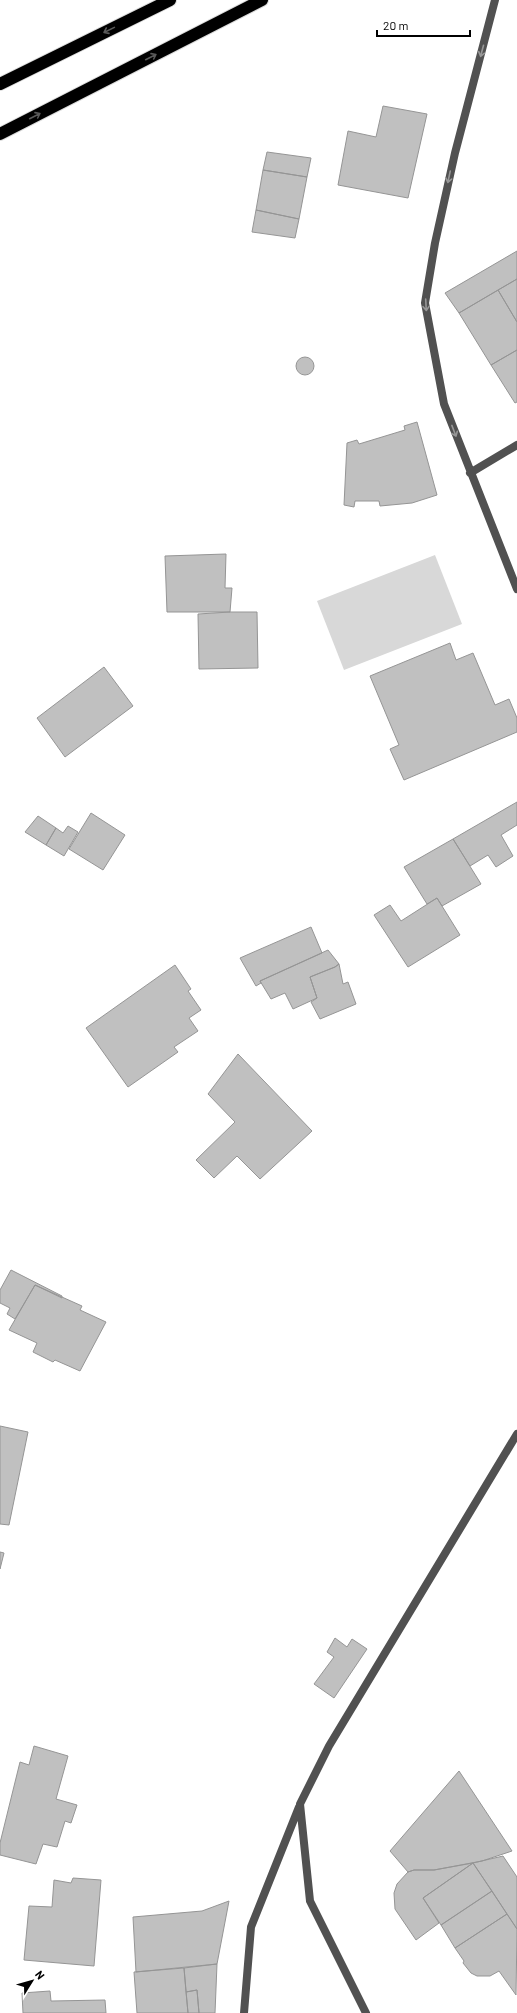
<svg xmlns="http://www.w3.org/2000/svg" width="517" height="2013" font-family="Barlow,sans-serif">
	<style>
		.green { fill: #d8d8d8 }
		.building { fill: #c0c0c0; stroke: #959595 }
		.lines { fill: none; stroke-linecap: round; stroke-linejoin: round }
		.highway-casing { stroke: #dbdbdb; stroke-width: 14 }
		.street { stroke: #515151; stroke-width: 8 }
		.highway { stroke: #000; stroke-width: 12 }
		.oneway { stroke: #595959 }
		.oneway2 { stroke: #979797 }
	</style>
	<rect width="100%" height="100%" fill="#fff"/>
	<!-- green -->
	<path class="green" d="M435,555l27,69 -118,46 -27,-69z"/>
	<!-- building -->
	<path class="building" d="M383,106l44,8 -19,84 -70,-13 10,-54 28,6z
		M267,152l44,6 -4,19 -44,-7z
		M263,170l44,7 -8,42 -43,-9z
		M256,210l43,9 -4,19 -43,-6z
		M517,251v28l-58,34 -14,-20z
		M517,279v43l-19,-32z
		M498,290l19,32v28l-26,15 -32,-52z
		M517,350v52l-2,1 -24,-38z
		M296 366a9 9 0 1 1 18 0a9 9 0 1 1-18 0Z
		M417,422l20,73 -25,8 -32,3 -1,-5h-24l-1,6 -10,-2 3,-62 10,-3 2,4 46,-14 -1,-4z
		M226,554l-1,34h7l-2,24h-63l-2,-56z
		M230,612h27l1,56 -59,1 -1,-55z
		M450,643l6,17 17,-7 22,52 14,-6 8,19v14l-113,48 -14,-31 9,-4 -29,-69z
		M104,667l29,39 -68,51 -28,-39z
		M517,802v23l-16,10 12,21 -17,11 -8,-12 -18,11 -17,-27z
		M91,813l34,22 -22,35 -34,-21z
		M38,816l18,12 -10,17 -21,-13z
		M68,826l10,6 -14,24 -18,-11 10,-17 7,5z
		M453,839l28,45 -39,22 -5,-8 -10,6 -23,-37z
		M437,898l23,37 -52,32 -34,-52 16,-10 11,16z
		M311,927l11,26 -62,28 1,2 -5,3 -16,-28z
		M328,950l11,14 -4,3 -25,10 7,21 -24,11 -8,-16 -14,6 -11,-18z
		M339,964l4,20 5,-2 8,22 -36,15 -9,-17 6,-4 -7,-21 25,-10z
		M175,965l16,24 -3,2 13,19 -12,8 9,13 -24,16 4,5 -50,35 -42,-59z
		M238,1054l74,77 -52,48 -23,-23 -23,22 -18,-18 39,-38 -27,-28z
		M11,1270l51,26v2l-27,-13 -20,34 -8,-5 3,-6 -10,-5v-13z
		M35,1285l47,21 -2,4 26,12 -26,49 -25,-11 -2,2 -20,-10 4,-9 -28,-13z
		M0,1426l28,6 -19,93 -9,-1z
		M0,1552l4,1 -4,16z
		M335,1638l12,9 5,-8 15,10 -33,49 -20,-14 20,-27 -7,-5z
		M34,1746l34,10 -12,43 21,6 -6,18 -6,-2 -8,26 -14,-3 -7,20 -36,-9v-12l20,-81 9,3z
		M459,1771l53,80 -30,10 -48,9h-20l-6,2 -18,-21z
		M503,1856l14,21v52l-44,-66z
		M473,1863l-50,35 16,25 -23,17 -21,-31 -1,-16 3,-9 11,-12 6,-2h20z
		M473,1863l19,28 -51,34 -18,-27z
		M73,1878l28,2 -7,86 -70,-6 5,-54 23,1 2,-27 17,3z
		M492,1891l15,23 -52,34 -14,-23z
		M229,1901l-12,63 -81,8 -3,-55 69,-6z
		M507,1914l10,15 -1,66 -17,-24 -9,5h-13l-6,-3 -8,-10 1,-2 -9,-13z
		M217,1964l-2,49h-16l-2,-23 -11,2 -2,-24z
		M184,1968l4,45h-51l-3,-41z
		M197,1990l2,23h-11l-2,-21z
		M50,1991l1,10 54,-1 1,13h-83l-1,-20z"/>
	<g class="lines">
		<!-- highway casing -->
		<g class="highway-casing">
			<path id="highway" d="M0,84l170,-84
				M0,134l262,-134"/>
		</g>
		<!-- street -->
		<path class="street" d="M495,0l-40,153 -20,90 -10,60 19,101 73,185
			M470,473l47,-28
			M244,2013l7,-86 48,-120
			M366,2013l-56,-112 -10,-97 29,-58 188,-312"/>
		<!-- highway -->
		<use href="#highway" class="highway"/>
	</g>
	<!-- one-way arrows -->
	<defs><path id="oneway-shaft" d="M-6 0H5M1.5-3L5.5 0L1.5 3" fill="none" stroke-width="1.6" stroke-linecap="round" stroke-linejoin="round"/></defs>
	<g class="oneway">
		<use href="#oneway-shaft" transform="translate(109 30) rotate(154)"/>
		<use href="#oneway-shaft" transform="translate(151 57) rotate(-27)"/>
		<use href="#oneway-shaft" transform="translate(35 116) rotate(-27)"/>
	</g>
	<g class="oneway2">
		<use href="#oneway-shaft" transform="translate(482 51) rotate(105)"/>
		<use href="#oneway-shaft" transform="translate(449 177) rotate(102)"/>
		<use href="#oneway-shaft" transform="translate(426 305) rotate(87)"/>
		<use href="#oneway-shaft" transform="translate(454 431) rotate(69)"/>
	</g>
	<!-- north arrow -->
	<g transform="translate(32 1981) rotate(53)" stroke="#ffffff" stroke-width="3" paint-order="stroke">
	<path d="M0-3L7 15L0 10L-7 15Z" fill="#000000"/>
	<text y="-6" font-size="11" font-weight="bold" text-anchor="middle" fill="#000000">N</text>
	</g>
	<!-- scale -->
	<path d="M377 30v6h93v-6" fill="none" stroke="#000000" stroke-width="2"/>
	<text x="383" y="30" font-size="12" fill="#000000" stroke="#ffffff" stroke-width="3" paint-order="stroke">20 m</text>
</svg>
